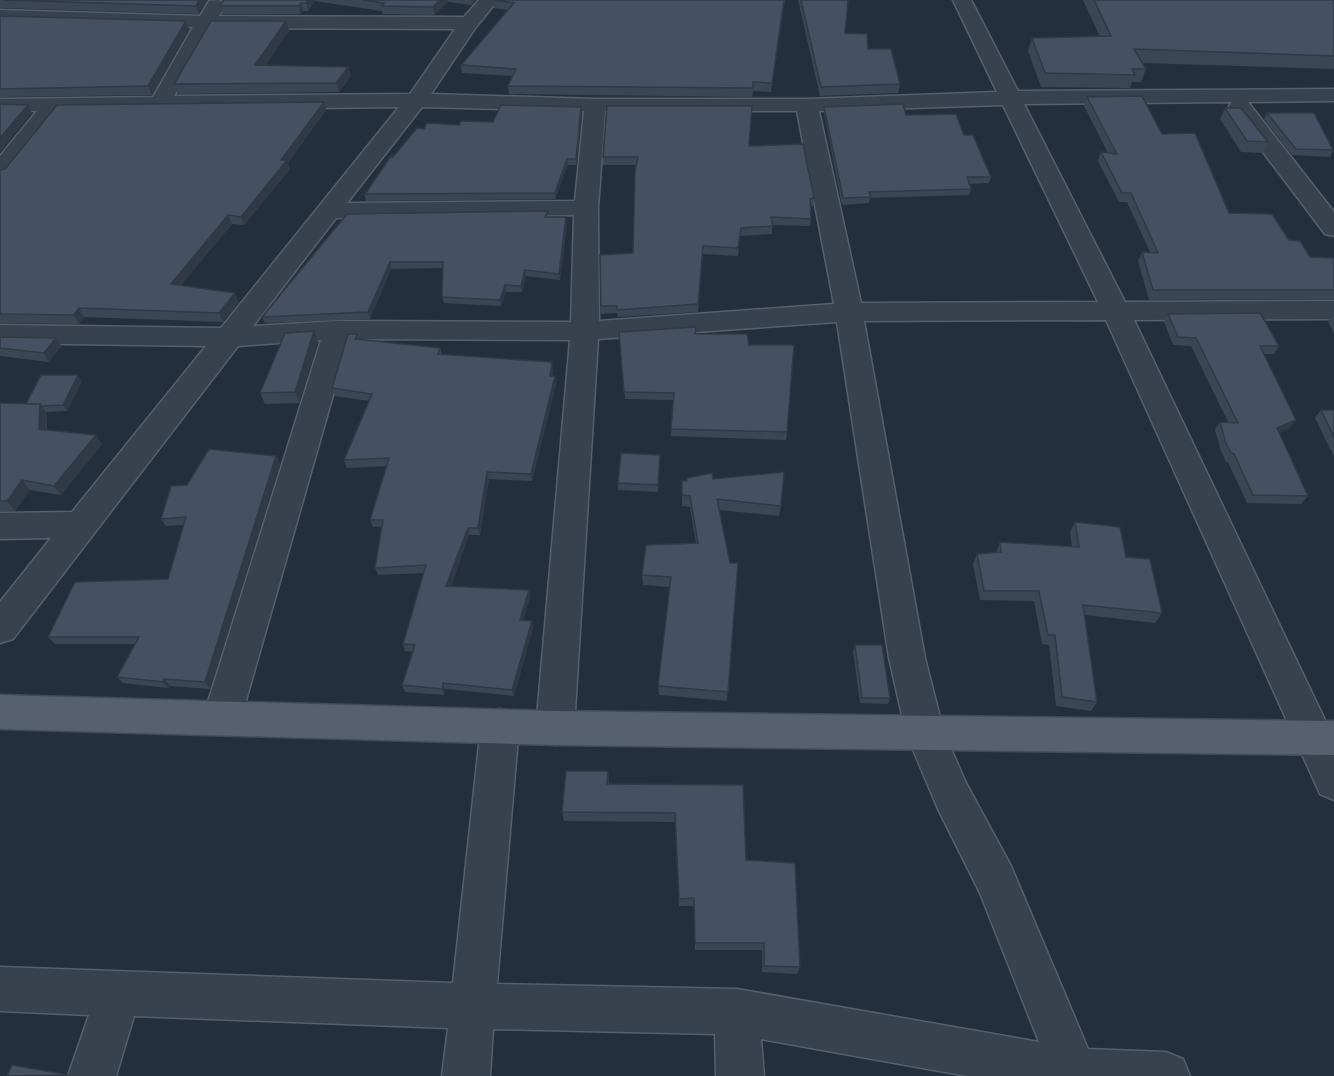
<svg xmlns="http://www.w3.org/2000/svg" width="1334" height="1076" font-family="'Varela Round',sans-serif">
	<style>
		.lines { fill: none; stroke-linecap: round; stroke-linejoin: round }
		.minor-casing { stroke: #565f6c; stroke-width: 3 }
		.major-casing { stroke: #414a57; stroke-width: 3 }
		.minor { fill: #38414e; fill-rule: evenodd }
		.major { fill: #56606e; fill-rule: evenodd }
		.wall { fill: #3b4654 }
		.shaded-wall { fill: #303945 }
		.building { fill: #455162; stroke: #303945; stroke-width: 1.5 }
	</style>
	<rect width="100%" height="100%" fill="#242f3e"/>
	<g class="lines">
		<!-- minor casing -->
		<g class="minor-casing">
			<path id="minor" d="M219,0l7,5 -7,11 245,1 15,-17h19l-22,27 -45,67 164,5h212l190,-7 -44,-92h18l47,91 316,-2v12l-86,1 86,110v24l-9,-2 -93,-123 -3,-5 3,-4 -208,2 101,198 209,-1v18l-200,1 200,419v61l-14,-6 -214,-474 -242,1 61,337 19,75 22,50 45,83 77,183 78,3 17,7 7,17h-223l-206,-37 3,37h-48l-1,-42 -222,-5 -3,47h-48l6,-48 -314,-12 -18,60h-48l21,-61 -89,-4v-44l453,16 28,-257 6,-12 13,-5 13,5 6,12 -22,258 240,5 302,53 -59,-149 -42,-84 -32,-76 -17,-75 -52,-336 -239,17 -24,389 -6,12 -13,5 -13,-5 -6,-12 34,-388 -221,-1 -108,379 -6,12 -13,5 -13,-5 -6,-12 118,-378 -83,6 -225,293 -13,4v-41l51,-64 -51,1v-26l72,-1 134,-166 -206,-3v-18l221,3 178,-221 -339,4 -52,65 -8,2v-22l37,-45h-37v-12l153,-2 40,-70 -193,-5v-12l200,6 9,-15zM213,28l242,1 -45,65 -236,2zM1003,105l95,197 -237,1 -42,-192zM422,107l162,4 -9,90 -228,2zM605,111h192l37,193 -235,17 -1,-113zM574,215l-3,107 -233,-1 -85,5 83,-108z"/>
		</g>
		<!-- major casing -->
		<g class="major-casing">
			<path id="major" d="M0,695l555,16 779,10v34l-779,-10 -555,-16z"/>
		</g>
		<!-- minor -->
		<use href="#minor" class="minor"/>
		<!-- major -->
		<use href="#major" class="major"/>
	</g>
	<!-- wall -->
	<path class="wall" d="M0,0h207l-8,14 -199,-6z
		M222,0h255l-5,5 -24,-3 -14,13 -51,-1 -1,-3 -67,-10 -7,10h-5l-2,3h-78l-3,-8 3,-5z
		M493,0h292l-14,92 -18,-1 -1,6 -243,-3 -1,-8 5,-10 -51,-3 -1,-8 47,-55 -14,-2z
		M798,0h50l-3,33 23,16 32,35 -2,9 -78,3z
		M1083,0h251v69l-191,-6 3,6 -5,13h-9l-2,6 -89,-1 -13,-36 4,-13 68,-1z
		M0,16l189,13 -37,66 -152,2z
		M286,21l3,10 -24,34 83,2 3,9 -12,16 -161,2 -4,-10z
		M1087,97l75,37 67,79 60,27 21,17 24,1v41l-185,1 -11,-39 4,-9h8l-23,-50h-8l-21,-41 3,-9 7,1 -24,-47z
		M324,102l2,8 -38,53 2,6 -46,56 -12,-1 -51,61 58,17 -16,20 -139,-5 -5,7 -79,-1v-153z
		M824,107l82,8 58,20 27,42 -2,6 -20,1 2,5 -2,6 -99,3 -1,5 -27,2 -18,-92z
		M1225,108l43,34 -6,11 -21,-1 -21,-33z
		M582,113l-6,52h-8l-13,34 -189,2 -1,-7 28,-37 31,-28z
		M1267,113l66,37 -3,7 -38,-2 -28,-36z
		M749,146l65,52 -1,8h-3l1,13 -1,7 -38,-1v9l-32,2 -2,20 -35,-2 -5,58 -80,5 -1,-4 -16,1v-8l32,-53 3,-88h-33v-8z
		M347,214l201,3 19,6 -7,57 -34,-4 -4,16h-16l-5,14 -57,-3 -2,-6 1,-29 -52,1 -21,50 -105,4 -3,-6z
		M1334,312v22l-6,-13z
		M1168,314l111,32 -5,8h-10l26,74 -11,5 29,63 -7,8 -54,-1 -19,-41h-2l-5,-11 -6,-21 5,-8h8l-37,-76 -18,-1 -9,-23z
		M314,331l4,11 -19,61 -34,1 -5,-11z
		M619,332l77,2 53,11 38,87 -1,8 -115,-4 2,-36 -48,-1z
		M0,337l56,1 5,8 -12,16 -49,-6z
		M359,340l81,8 2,6 111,15 -1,7 4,8 -24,97 -43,-2 -9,56h-11l-18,51 78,4 1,7 -7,23 9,1 1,7 -19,68 -69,-7 -1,6 -39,-3 -3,-7 11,-33 -8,-1 -2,-7 21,-71 -46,2 -3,-7 7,-41h-9l-3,-7 17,-54 -40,2 -3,-8 25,-59 -34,-5 -3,-8z
		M82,381l-15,30 -21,1 1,2v16l55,14 -41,51 -31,-5 -15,21h-15v-108l26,1z
		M1321,410h13v47l-19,-39z
		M276,456l4,8 -70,225 -40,-3 -2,2 -45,-5 -6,-6 18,-33h-80l-7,-7 120,-58 16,-54 -18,1 -5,-7 26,-34z
		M660,461l-2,31 -40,-2v-7z
		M687,478l26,1 68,27 -2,10 -60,-6 11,53h8l-11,138 -68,-6 -1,-9 12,-99 -27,-2 -1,-10 54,-32 -6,-36 -8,-1v-25h5z
		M1075,522l51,35 36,56 -7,10 -70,-8 12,87 -6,9 -35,-5 -7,-61 -7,-1 -8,-43 -54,-1 -7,-36 4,-10 19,-1 4,-11 72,5 -2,-15z
		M855,645l35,53 -2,6 -28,-1 -7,-52z
		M608,771l1,13 134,1 3,75 54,107 -3,7 -35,-2v-22h-67l-1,-44h-15l-4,-84 -111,-1 -2,-9z"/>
	<!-- shaded-wall -->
	<path class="shaded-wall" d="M199,0h8l-8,14 -3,-8z
		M308,0h7v1l-7,10 -2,-8z
		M440,0h8v2l-14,13 -1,-8z
		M471,0h6l-5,5z
		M301,3l2,8 -2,3 -3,-8z
		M186,21l3,8 -37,66 -4,-9z
		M286,21l3,10 -30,44 -4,-10z
		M348,67l3,9 -12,16 -3,-9z
		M324,102l2,8 -38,53 2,6 -46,56 -3,-8 40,-57z
		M28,105l4,8 -32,39v-14z
		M581,107l1,6 -6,52v-6z
		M567,159l1,6 -13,34v-6z
		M228,215l4,9 -57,68 -4,-8z
		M566,217l1,6 -7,57 -1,-6z
		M390,262l1,7 -21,50 -2,-7z
		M525,270l1,6 -4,16 -1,-6z
		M505,285l1,7 -5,14 -1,-6z
		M235,293l4,9 -16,20 -4,-9z
		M79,308l5,9 -5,7 -5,-9z
		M314,331l4,11 -19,61 -4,-11z
		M56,338l5,8 -12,16 -5,-9z
		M552,362l1,7 -2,15 -1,-8z
		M78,375l4,6 -15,30 -4,-6z
		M555,376l1,8 -24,97 -1,-7z
		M40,404l7,10 -1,24 -7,-9z
		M1296,420l-6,8 -18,8 5,-8z
		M96,435l6,9 -41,51 -7,-9z
		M276,456l4,8 -70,225 -5,-7z
		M487,472l2,7 -9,56 -2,-7z
		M22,480l8,10 -15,21 -8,-10z
		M468,528l1,7 -21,58 -2,-7z
		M529,590l1,7 -9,30 -1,-7z
		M532,621l1,7 -19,68 -2,-6z
		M164,679l6,7 -2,2 -5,-6z
		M443,683l2,6 -1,6 -2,-6z"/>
	<!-- building -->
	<path class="building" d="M3,0h196l-3,6z
		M224,0h84l-2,3h-5l-3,3h-78z
		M362,0h78l-7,7 -51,-1 2,-3z
		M494,0h290l-12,83 -19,-1v6l-245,-2 8,-17 -55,-4 53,-62z
		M801,0h47l-3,33 22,1 1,15h23l9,35 -79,3z
		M1094,0h240v56l-200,-7 12,20h-14l3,6 -90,-2 -13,-35 79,-2z
		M0,16l186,5 -38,65 -148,3z
		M211,21h75l-31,44 93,2 -12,16 -162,1z
		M1142,96l20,38 33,-1 34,80 43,1 17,26 11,1 10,16 24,1v32h-181l-11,-38 16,1 -27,-60h-9l-21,-41 16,2 -30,-57z
		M324,102l-43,58h6l-46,57 -13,-2 -57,69 64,9 -16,20 -140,-5 -5,7 -74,-1v-144l5,-1 52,-64z
		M0,104l28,1 -28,33z
		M903,104l3,11 50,-1 8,21h9l18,42h-24l4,12 -102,3 2,5 -28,1 -19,-91z
		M501,105l80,2 -5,52h-9l-12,34 -190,1 26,-38 2,1 24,-29 7,1 3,-6 32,2 2,-4 32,1z
		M607,106h145l-3,40 54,-2 11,54 -4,1 1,20 -40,-2 2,9 -32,2 -3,20 -35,-2 -5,58 -81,6v-4h-16l-1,-51 33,-2 2,-82 3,-14h-35z
		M1225,108h16l27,34 -21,-1z
		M1267,113h47l19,37 -37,-1z
		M548,211l-3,6h21l-7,57 -34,-4 -4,16 -16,-1 -5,15 -58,-3 1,-35h-53l-22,50 -106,5 85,-103z
		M1260,313l19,33h-19l36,74 -19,8 31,68 -55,-1 -19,-41 -3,-1 -5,-10 -6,-21 18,1 -42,-85 -18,-1 -10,-23z
		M696,327l-1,7h52l2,11h45l-7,87 -116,-3 3,-36 -50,-1 -5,-60z
		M314,331l-19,61 -35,1 25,-60z
		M348,334h10l-3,5 85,9 -2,6 114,8 -2,14h5l-24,98 -44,-2 -9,56h-10l-22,58 83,4 -9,30 12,1 -20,69 -69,-7 -1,6 -40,-4 13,-40 -12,-1 23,-79 -51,3 8,-48h-13l19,-62 -45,2 28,-66 -40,-6z
		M0,337l56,1 -12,15 -44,-5z
		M41,375h37l-15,30 -22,1 -1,-2h-14z
		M0,403l40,1 -1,25 57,6 -42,51 -32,-6 -15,21h-7z
		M1321,410h13v27z
		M209,449l67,7 -71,226 -41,-3 -1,3 -46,-5 22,-40h-91l27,-55 93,-3 18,-62 -25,2 10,-33 16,-1z
		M621,453l39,2 -2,30 -40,-2z
		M784,472l-3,34 -64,-7 13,64h8l-10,129 -70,-6 13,-109 -29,-2 4,-30 52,-2 -8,-47 -8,-1v-14h5v-3l25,-5 1,6z
		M1075,522l45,5 6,30 24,2 12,54 -79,-8 14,97 -35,-5 -7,-62h-7l-9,-44h-55l-7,-37 24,-2 -1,-10 79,5z
		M855,645h27l8,53h-28z
		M566,771h42l-1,13 136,1 3,75 49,3 5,104 -36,-1v-23h-69l-1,-45 -15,1 -4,-86 -113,-1z
		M12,1065l57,10 -62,1z"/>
</svg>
